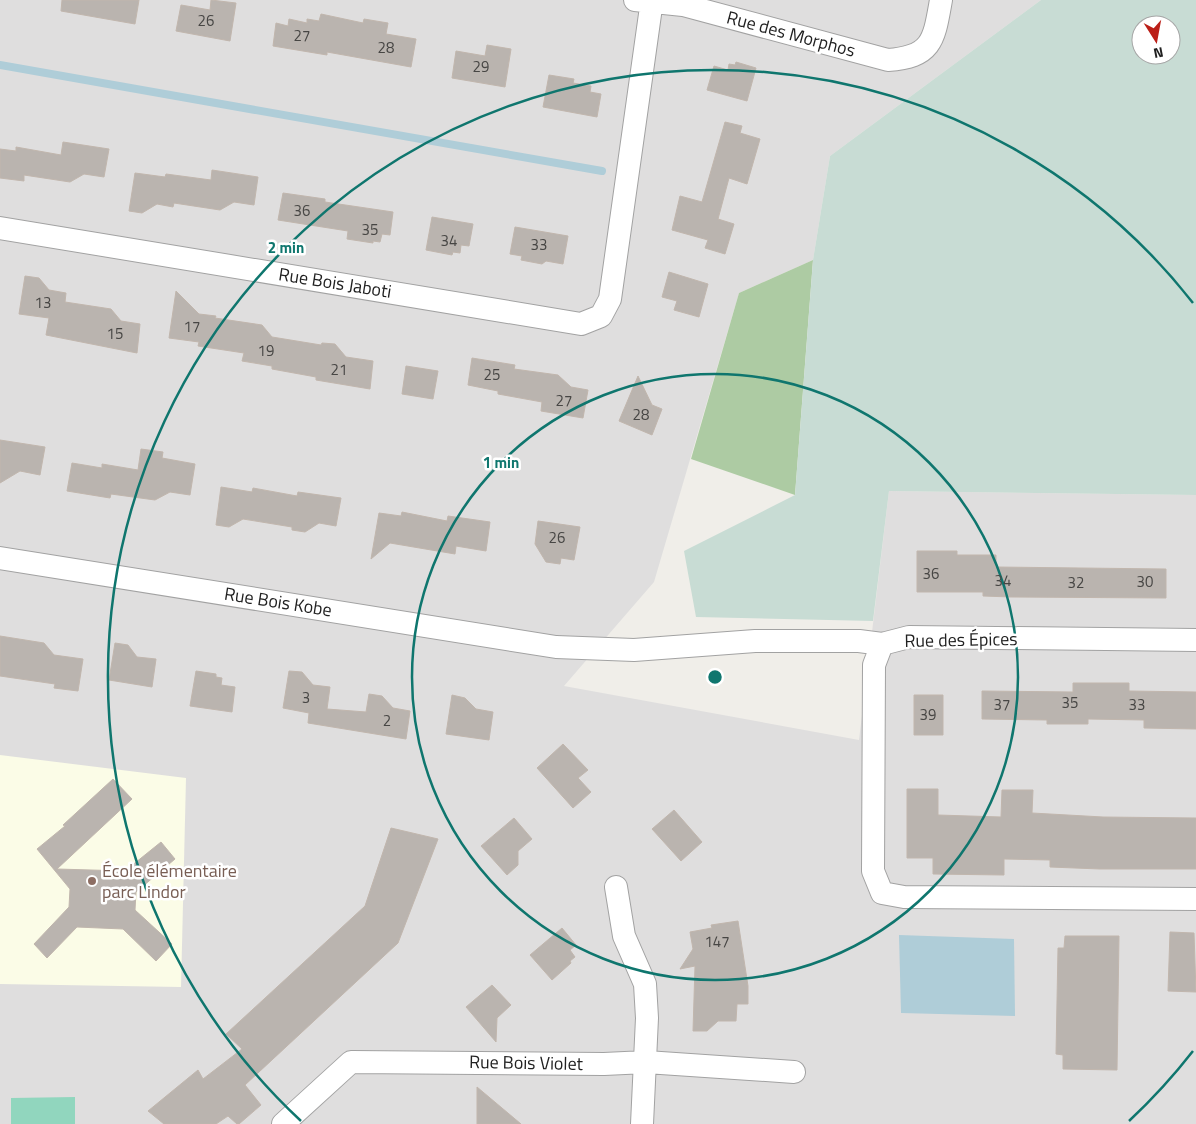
<svg xmlns="http://www.w3.org/2000/svg" width="1196" height="1124" font-family="'Titillium Web',sans-serif">
	<style>
		.residential { fill: #dfdede }
		.education { fill: #fbfce7 }
		.forest { fill: #adcba3 }
		.wetland { fill: #c8dcd4; fill-rule: evenodd }
		.pitch { fill: #91d6be }
		.water { fill: #afcdd8 }
		.lines { fill: none; stroke-linecap: round; stroke-linejoin: round }
		.stream { stroke: #afcdd8; stroke-width: 8 }
		.building { fill: #bab4af; stroke: #c1b6ad }
		.street-casing { stroke: #a2a2a2; stroke-width: 24 }
		.street { stroke: #fff; stroke-width: 22 }
		.ring { fill: none; stroke: #0f766e; stroke-width: 2.5 }
		.education-dot { fill: #8d6e63; stroke: #fff; stroke-width: 2 }
		.labels { text-anchor: middle; stroke-width: 5; stroke-linejoin: round; paint-order: stroke }
		.number-label { font-size: 15px; fill: #474644 }
		.street-label { font-size: 18px; fill: #212121; stroke: #fff }
		.education-label { font-size: 18px; fill: #785e54; stroke: #fff; text-anchor: start }
		.centre { fill: #0f766e; stroke: #fff; stroke-width: 2.5 }
		.ring-label { font-size: 15px; text-anchor: middle; font-weight: bold; fill: #0f766e; stroke: #fff; stroke-width: 5; stroke-linejoin: round; paint-order: stroke }
	</style>
	<rect width="100%" height="100%" fill="#f0eee9"/>
	<!-- residential -->
	<path class="residential" d="M0,0h1041l-211,156 -17,104 -74,33 -85,289 -90,104 295,54 30,-249 307,4v629h-1196z"/>
	<!-- education -->
	<path class="education" d="M0,755l186,23 -5,209 -181,-3z"/>
	<!-- forest -->
	<path class="forest" d="M813,260l-18,235 -104,-36 48,-166z"/>
	<!-- wetland -->
	<path class="wetland" d="M1041,0h155v495l-307,-4 -16,130 -177,-4 -12,-66 111,-56 18,-235 17,-104zM1141,25h30v30h-30z"/>
	<!-- pitch -->
	<path class="pitch" d="M75,1097v27h-64v-26z"/>
	<!-- water -->
	<path class="water" d="M899,935l115,4 1,77 -114,-3z"/>
	<g class="lines">
		<!-- stream -->
		<path class="stream" d="M0,65l602,106"/>
	</g>
	<!-- building -->
	<path class="building" d="M62,0h77l-4,24 -74,-13z
		M211,0l25,3 -6,38 -54,-10 5,-26 29,5z
		M321,14l42,9 1,-4 24,4 -2,11 30,5 -5,28 -84,-15v3l-54,-9 3,-23 12,3 1,-7 18,4v-4l12,2z
		M487,45l24,4 -6,38 -53,-9 4,-27 29,5z
		M736,62l20,6 -9,33 -40,-11 7,-24 14,4 1,-6 6,1z
		M549,75l25,4 -1,4 18,3 -1,6 11,2 -4,23 -54,-10z
		M725,122l17,4 -2,7 20,6 -13,45 -18,-6 -11,41 16,5 -9,30 -20,-6 3,-8 -36,-10 8,-34 22,6z
		M63,142l46,7 -5,28 -20,-3 -14,8 -46,-7v6l-24,-3v-29l16,2v-4l45,8z
		M212,170l46,7 -4,28 -20,-3 -14,8 -46,-7 -1,4 -16,-3 -15,9 -13,-2 6,-38 30,4 1,-3 45,6z
		M283,193l42,6v3l68,10 -3,23 -8,-1 -2,8 -7,-1v2l-26,-4 1,-8 -70,-11z
		M432,217l41,7 -4,22 -8,-1 -1,8 -7,-1 -1,3 -26,-5z
		M515,227l53,9 -5,28 -17,-3 -4,3 -21,-4 1,-4 -12,-2z
		M669,272l39,12 -9,33 -25,-7 3,-9 -15,-4z
		M25,276l14,2 10,12 17,3 -1,9 46,7 10,12 19,3 -3,29 -91,-18 3,-17 -30,-4z
		M176,291l23,23 17,2 -1,2 47,7 10,12 49,8 1,-2 13,1 11,13 27,4 -3,28 -54,-9v-3l-44,-8v-3l-30,-5 2,-8 -46,-7 1,-4 -30,-4z
		M472,358l43,7 -1,4 44,6 13,12 17,3 -5,28 -42,-7 1,-9 -44,-8v-3l-30,-6z
		M406,366l32,5 -5,28 -31,-5z
		M638,376l14,29 10,4 -10,26 -33,-14z
		M0,440l45,7 -5,28 -20,-4 -20,12z
		M141,449l22,3 -1,6 33,6 -5,31 -20,-3 -15,8 -44,-6 -1,4 -43,-7 5,-28 30,5v-4l36,6z
		M221,487l31,5 1,-4 44,8 1,-4 43,6 -5,28 -17,-3 -14,9 -13,-2v-3l-49,-8 -14,8 -13,-2z
		M402,512l45,9 1,-5 42,6 -4,29 -30,-5 -1,8 -65,-11 -19,16 8,-46 22,3z
		M538,521l42,6 -6,33 -13,-2 -1,6 -14,-2 -11,-18z
		M917,551h40v4h39v12l170,2v29l-155,-1 -28,-1v-4h-66z
		M0,636l44,7 10,12 29,4 -5,32 -24,-3 1,-4 -55,-8z
		M115,643l13,2 9,12 19,2 -4,28 -43,-7z
		M196,671l20,3v3l6,1 -1,7 14,2 -3,25 -42,-6z
		M289,671l13,1 11,13 17,2 -3,22 39,3 3,-18 13,2 11,12 17,3 -4,28 -98,-16 1,-10 -26,-5z
		M1073,683h56v8l67,1v37l-52,-1v-8l-56,-1v5h-41v-4l-65,-1v-28l91,1z
		M452,695l13,3 11,11 17,3 -4,28 -43,-6z
		M914,695h29v40h-29z
		M563,744l25,26 -10,8 13,14 -18,16 -36,-40z
		M113,779l19,20 -75,70 68,2 36,-29 14,17 -39,33 -1,18 37,34 -16,17 -33,-32 -46,-2 -30,31 -13,-14 35,-37 1,-18 -33,-40 28,-23 -2,-1z
		M907,789h31v26l63,2 1,-27h31l-1,23 71,4 93,1v51h-96l-50,-2v-7l-46,-1v16l-71,-1v-16h-26z
		M674,810l28,32 -21,19 -29,-32z
		M514,818l18,21 -14,12v14l-11,10 -26,-29z
		M391,828l47,11 -40,104 -153,142 16,20 -22,19h-2l-9,-8 -12,8h-52l-16,-13 50,-41 5,9 39,-30 -16,-15 139,-128z
		M738,921l10,65v18h-11l-1,17h-18l-11,10h-14l2,-65 -15,3 13,-20 -3,-17 22,-4 -1,-3z
		M562,928l14,17 -6,5 5,7 -5,4 1,2 -19,17 -22,-25z
		M1170,932l24,1 2,59 -28,-1z
		M1065,936h54l-2,134 -54,-1v-14l-7,-1 2,-106h6z
		M492,985l19,20 -14,13 -1,24 -30,-35z
		M477,1087l44,37h-44z"/>
	<g class="lines">
		<!-- street casing -->
		<g class="street-casing">
			<path id="street" d="M635,0l48,5 205,55c45,-3 46,-21 53,-60
				M0,228l581,96 20,-8 9,-17 42,-299
				M0,558l556,89 78,3 121,-9h104l23,3
				M1196,640l-287,-3 -27,7 -8,21 -1,206 9,22 22,4 292,2
				M616,887l8,49 21,48 2,34 -5,106
				M283,1124l68,-62 253,2 42,-2 148,10"/>
		</g>
		<!-- street -->
		<use href="#street" class="street"/>
	</g>
	<!-- distance rings -->
	<g class="ring">
		<circle cx="715" cy="677" r="303"/>
		<path d="M1193 1051A607 607 0 0 1 1129 1121M301 1121A607 607 0 1 1 1193 303"/>
	</g>
	<!-- markers -->
	<circle class="education-dot" cx="92" cy="881" r="5"/>
	<g class="labels">
		<!-- number labels -->
		<g class="number-label">
			<text x="206" y="26">26</text>
			<text x="302" y="41">27</text>
			<text x="386" y="53">28</text>
			<text x="481" y="72">29</text>
			<text x="302" y="216">36</text>
			<text x="370" y="235">35</text>
			<text x="449" y="246">34</text>
			<text x="539" y="250">33</text>
			<text x="43" y="308">13</text>
			<text x="192" y="332">17</text>
			<text x="115" y="339">15</text>
			<text x="266" y="356">19</text>
			<text x="339" y="375">21</text>
			<text x="492" y="380">25</text>
			<text x="564" y="406">27</text>
			<text x="641" y="420">28</text>
			<text x="557" y="543">26</text>
			<text x="931" y="579">36</text>
			<text x="1003" y="586">34</text>
			<text x="1145" y="587">30</text>
			<text x="1076" y="588">32</text>
			<text x="306" y="703">3</text>
			<text x="1070" y="708">35</text>
			<text x="1002" y="710">37</text>
			<text x="1137" y="710">33</text>
			<text x="928" y="720">39</text>
			<text x="387" y="726">2</text>
			<text x="717" y="947">147</text>
		</g>
		<!-- street labels -->
		<g class="street-label">
			<text transform="translate(791 34) rotate(15)" y="6">Rue des Morphos</text>
			<text transform="translate(335 283) rotate(9)" y="6">Rue Bois Jaboti</text>
			<text transform="translate(278 602) rotate(9)" y="6">Rue Bois Kobe</text>
			<text transform="translate(961 640) rotate(-1)" y="6">Rue des Épices</text>
			<text transform="translate(526 1063) rotate(1)" y="6">Rue Bois Violet</text>
		</g>
		<!-- education labels -->
		<g class="education-label">
			<text x="102" y="877">École élémentaire<tspan x="102" dy="21">parc Lindor</tspan></text>
		</g>
	</g>
	<circle cx="715" cy="677" r="8" class="centre"/>
	<g class="ring-label">
		<text x="286" y="253">2 min</text>
		<text x="501" y="468">1 min</text>
	</g>
	<!-- north arrow -->
	<g transform="translate(1156 40) rotate(169)"><circle r="24" fill="#ffffff" stroke="#a6a6a6"/>
	<path d="M0-4L9 19L0 12L-9 19Z" fill="#bb1f18"/>
	<text y="-8" font-size="14" font-weight="bold" text-anchor="middle" fill="#212121">N</text>
	</g>
</svg>
